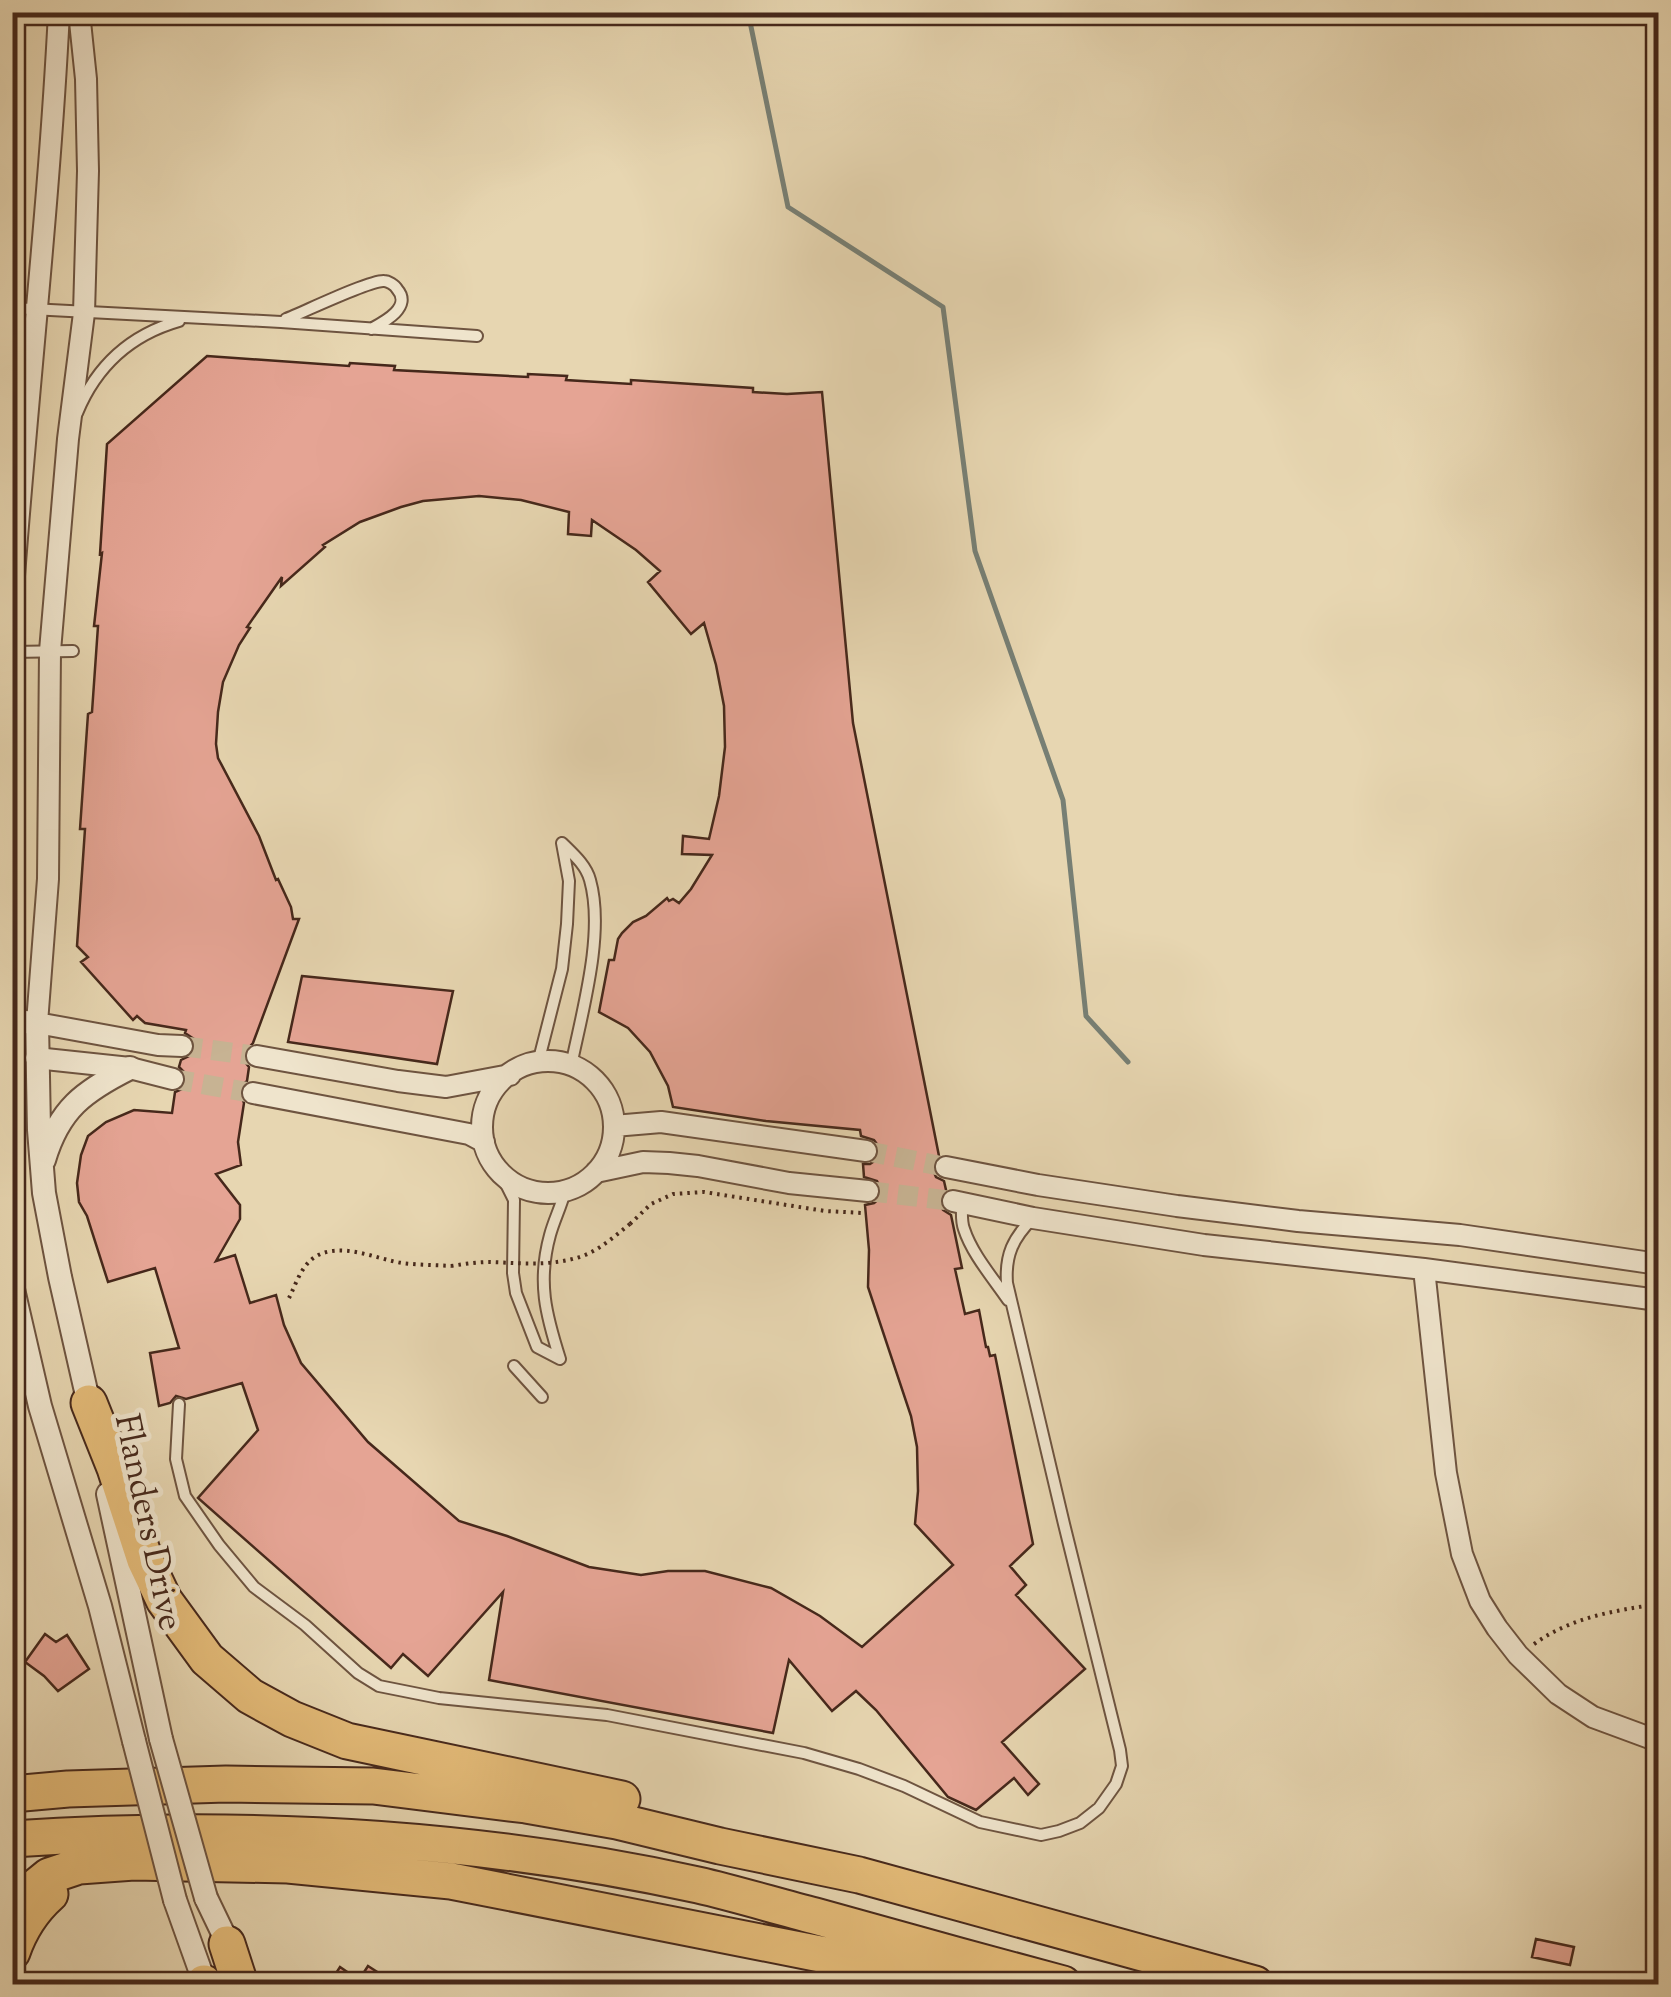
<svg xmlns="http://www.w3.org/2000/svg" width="1671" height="1997" font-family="'Sorts Mill Goudy',serif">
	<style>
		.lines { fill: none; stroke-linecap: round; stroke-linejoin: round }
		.stream { stroke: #777f74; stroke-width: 5 }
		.building { fill: #e5a494; stroke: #46281b; stroke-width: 2.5; fill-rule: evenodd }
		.minor-tunnel { stroke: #c7b393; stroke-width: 20; stroke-dasharray: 20 10; stroke-linecap: butt }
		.service-casing { stroke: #6e5440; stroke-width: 14 }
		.minor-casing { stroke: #6e5440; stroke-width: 24 }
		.tertiary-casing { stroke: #6e5440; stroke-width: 26 }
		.motorway-casing { stroke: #46281b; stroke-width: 39 }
		.path { stroke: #46281b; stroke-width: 4; stroke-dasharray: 2.5 5; stroke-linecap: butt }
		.service { stroke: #efe4cc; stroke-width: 10 }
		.minor { stroke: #efe4cc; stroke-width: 20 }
		.tertiary { stroke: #efe4cc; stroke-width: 22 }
		.motorway { stroke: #e4bb78; stroke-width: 35 }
		.tertiary-bridge-casing { stroke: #6e5440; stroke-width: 26; stroke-linecap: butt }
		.path-bridge { stroke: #46281b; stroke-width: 4; stroke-dasharray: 2.5 5; stroke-linecap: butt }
		.tertiary-bridge { stroke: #efe4cc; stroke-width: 22 }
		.labels { text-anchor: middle; stroke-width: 10; stroke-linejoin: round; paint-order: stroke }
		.street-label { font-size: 35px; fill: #46281b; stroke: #efe4cc }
	</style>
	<rect width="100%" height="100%" fill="#e7d6b1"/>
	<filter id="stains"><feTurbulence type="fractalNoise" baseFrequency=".002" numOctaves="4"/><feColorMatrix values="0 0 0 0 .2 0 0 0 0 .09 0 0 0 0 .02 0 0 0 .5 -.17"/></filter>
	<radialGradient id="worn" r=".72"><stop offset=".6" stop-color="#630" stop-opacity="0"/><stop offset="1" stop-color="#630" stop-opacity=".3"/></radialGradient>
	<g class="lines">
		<!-- stream -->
		<path class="stream" d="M748,12l40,195 155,100 32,244 88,249 23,216 42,46"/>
	</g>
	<!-- building -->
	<path class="building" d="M207,356l142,10 1,-3 45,3 -1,4 134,7v-3l39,2 -1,4 65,4v-4l122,8v4l34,2 35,-2 31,331 86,433 -6,7v7l3,7 8,4 2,9 -6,7v7l3,6 8,5 11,53 -7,1 10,45 14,-4 7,37h2l2,9 5,-1 38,189 -23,22 16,19 -10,10 69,74 -83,73 37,42 -11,11 -14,-17 -38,32 -28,-13 -72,-87 -20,-19 -24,20 -43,-51 -16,73 -284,-53 14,-88 -75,84 -25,-22 -12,14 -193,-170 60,-68 -16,-47 -56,16 -10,-3 -6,7 -11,3 -9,-53 29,-5 -24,-80 -47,14 -21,-66 -8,-14 -2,-19 4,-28 7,-19 18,-14 28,-12 38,3 3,-21 7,-3 4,-8v-7l-7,-7 2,-7 12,-6 3,-8 -2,-7 -9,-6 1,-3 -41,-7 -8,-7 -4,4 -52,-58 7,-5 -11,-11 8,-117h-5l8,-115 4,-2 6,-86h-4l8,-73 -2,1 7,-110zM479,496l42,4 48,12 -1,22 23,2 1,-16 44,30 24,21 -12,11 43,52 13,-11 12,42 8,41 1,41 -6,49 -10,43 -26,-3 -1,18 30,1 -21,34 -12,14 -6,-4 -4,2 -2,-3 -21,18 -13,6 -11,11 -4,6 -4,21h-5l-10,52 29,16 22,24 18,34 5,21 93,14 94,9 1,6 13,4 5,7v7l-3,6 -6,4h-7l1,13 13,4 5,10 -2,7 -6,5 -9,2 4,45 -1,37 43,129 6,31 1,44 -3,33 38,41 -91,82 -42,-31 -49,-28 -66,-17h-37l-27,4 -52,-8 -82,-31 -48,-15 -91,-79 -67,-79 -17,-38 -8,-30 -26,8 -15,-48 -19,6 24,-42v-14l-24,-31 25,-9 -3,-23 6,-39 -5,-12 3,-6 5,-4 2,-14 -4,-5 -1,-9 9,-10 46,-124h-6l-2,-12 -13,-28 -2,1 -17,-44 -41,-78 -2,-14 2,-32 5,-30 16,-37 11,-17 -3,-1 35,-50 -1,9 44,-39 -2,-2 37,-23 41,-15 22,-6z
		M302,976l151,15 -16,73 -149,-22z
		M45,1634l11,8 11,-7 22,34 -31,22 -14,-15 -19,-14z
		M1536,1939l38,8 -4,18 -38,-8z
		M368,1966l28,18h-67l11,-17 19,13z"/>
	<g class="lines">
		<!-- minor-tunnel -->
		<path class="minor-tunnel" d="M182,1046l75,10
			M173,1079l80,14
			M866,1151l80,16
			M868,1191l85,10"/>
		<!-- service casing -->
		<g class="service-casing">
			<path id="service" d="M12,308l269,14 196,14
				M286,319c18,-7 84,-39 98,-38 4,0 11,4 13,8 16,18 -13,33 -26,40
				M77,413c19,-46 53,-78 102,-92
				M12,652l61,-1
				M562,843c11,11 24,22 28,37 15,53 -8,132 -19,186
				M538,1063l24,-94 5,-45 2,-43 -7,-38
				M500,1172l14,28 -1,73 3,20 21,54 23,12
				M962,1204c0,8 -1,17 2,25 8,25 29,49 44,71
				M560,1359c-14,-44 -23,-77 -10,-124 4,-15 11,-28 15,-44
				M514,1366l28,31
				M179,1404l-3,55 9,37 34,49 35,42 51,38 53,48 21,13 60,12 168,17 197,38 55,16 45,17 76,36 61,13 18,-4 21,-8 19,-15 17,-24 6,-18 -2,-16 -56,-226 -57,-241c-2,-28 6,-45 26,-65"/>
		</g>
		<!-- minor casing -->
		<g class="minor-casing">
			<path id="minor" d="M79,12l7,67 2,92 -4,142 -16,126 -18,212 -2,228 -11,144 121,22 24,1
				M12,603c14,-197 37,-393 47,-591
				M257,1056l141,25 48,6 64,-12
				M36,1058l94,10 43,11
				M482 1127a66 66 0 1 1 132 0a66 66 0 1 1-132 0Z
				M253,1093l216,41 15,8
				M614,1126l47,-4 205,29
				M946,1167l92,18 139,21 121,15 162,14 198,29
				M596,1172l47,-10 26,1 29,3 91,17 79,8
				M953,1201l80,17 171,27 220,24 234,31
				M1424,1269l22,204 16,81 18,47 17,27 21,27 40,39 35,23 65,24"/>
		</g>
		<!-- tertiary casing -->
		<g class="tertiary-casing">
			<path id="tertiary" d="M12,1021l25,2 2,107 5,63 16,84 31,136
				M44,1160c15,-51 40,-69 86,-92
				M12,1285l28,121 60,200 34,135
				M108,1494l53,245
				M206,1898l26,54
				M175,1900l30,84"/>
		</g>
		<!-- motorway casing -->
		<g class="motorway-casing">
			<path id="motorway" d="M89,1403l26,65 30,92 19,40 43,59 43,37 42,23 55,22 275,58
				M12,1794l56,-5 158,-5 147,2 153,19 91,16 103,25 139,29 396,109
				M12,1839c228,-15 462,-3 686,46 39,9 78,21 117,31 83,23 165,46 248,68
				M12,1906l37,-30 30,-10 55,-4 154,3 163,16 425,84 78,19
				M227,1944l13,40
				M12,1952c8,-23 20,-42 38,-58
				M204,1984v-1"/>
		</g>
		<!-- path -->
		<path class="path" d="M630,1224l21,-20 22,-10 31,-2 121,19 38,2
			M289,1298c7,-14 12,-32 26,-41 25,-16 61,2 87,6 16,2 33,2 49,3
			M1534,1644c38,-27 79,-33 124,-40"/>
		<!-- service -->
		<use href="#service" class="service"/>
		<!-- minor -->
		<use href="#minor" class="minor"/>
		<!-- tertiary -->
		<use href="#tertiary" class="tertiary"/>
		<!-- motorway -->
		<use href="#motorway" class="motorway"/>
		<!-- tertiary-bridge casing -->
		<g class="tertiary-bridge-casing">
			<path id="tertiary-bridge" d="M161,1739l45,159
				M134,1741l41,159"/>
		</g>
		<!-- path-bridge -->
		<path class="path-bridge" d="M451,1266c13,-2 26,-4 39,-4 32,1 64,5 95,-7 17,-7 31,-20 45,-31"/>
		<!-- tertiary-bridge -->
		<use href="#tertiary-bridge" class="tertiary-bridge"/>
	</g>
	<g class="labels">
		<!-- street labels -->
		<g class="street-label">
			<text transform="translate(150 1522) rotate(78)" y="12">Flanders Drive</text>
		</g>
	</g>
	<!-- margin -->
	<rect width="1671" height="1997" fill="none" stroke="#e7d6b1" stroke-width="50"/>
	<rect x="15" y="15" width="1641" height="1967" fill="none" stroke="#46281b" stroke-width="5"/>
	<rect x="25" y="25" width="1621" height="1947" fill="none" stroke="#46281b" stroke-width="2.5"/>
	<rect width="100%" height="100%" filter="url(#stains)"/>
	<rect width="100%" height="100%" fill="url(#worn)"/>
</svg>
